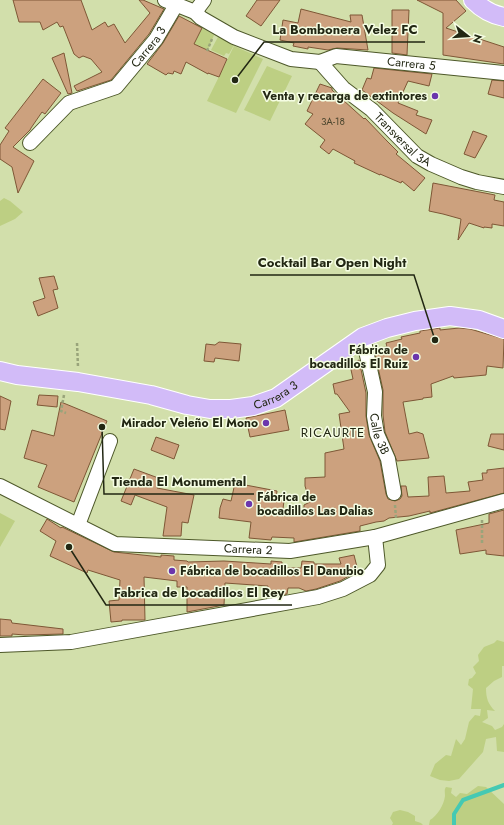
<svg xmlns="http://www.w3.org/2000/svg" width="504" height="825" font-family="Jost,sans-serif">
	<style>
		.green { fill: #bdcf83 }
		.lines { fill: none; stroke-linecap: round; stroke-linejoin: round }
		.stream { stroke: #45c9b3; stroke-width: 4 }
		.building { fill: #cca17e; stroke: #7e5736 }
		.minor-casing { stroke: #4d5829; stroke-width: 16 }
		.major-casing { stroke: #fff; stroke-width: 20 }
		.path { stroke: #99a47a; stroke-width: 2.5; stroke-dasharray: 3 2; stroke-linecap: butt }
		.minor { stroke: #fff; stroke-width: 14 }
		.major { stroke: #d2bbf8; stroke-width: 18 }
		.poi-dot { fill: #6b36ad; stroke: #f5fde3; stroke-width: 1.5 }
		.labels { text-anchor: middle; stroke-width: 3; stroke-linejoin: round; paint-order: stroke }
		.number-label { font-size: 10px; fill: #4c462e }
		.street-label { font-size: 12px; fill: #222713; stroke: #f5fde3 }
		.poi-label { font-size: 12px; font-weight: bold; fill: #222713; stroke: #f5fde3; text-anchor: end }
		.neighbourhood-label { font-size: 13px; letter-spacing: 1px; fill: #222713; stroke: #f5fde3 }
		.leader { fill: none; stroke: #222713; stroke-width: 1.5 }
		.callout-dot { fill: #222713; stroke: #f5fde3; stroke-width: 1.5 }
		.callout-label { font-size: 13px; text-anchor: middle; font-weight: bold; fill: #222713; stroke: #f5fde3; stroke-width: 3; stroke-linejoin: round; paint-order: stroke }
	</style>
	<rect width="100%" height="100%" fill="#d2dfab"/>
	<!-- green -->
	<path class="green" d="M202,28l12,7 -6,15 -14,-6z
		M218,37l16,8 -5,9 -3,-1 -2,3 -13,-6z
		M234,46l29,13 -27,54 -29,-12z
		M267,66l25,10 -22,45 -26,-11z
		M4,198l6,3 13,11 -8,7 -15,7v-25z
		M0,513l15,8 -15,26z
		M497,640l7,2v24h-2v11l-8,4 -8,7c0,10 2,16 9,23l-8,-1 1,8 -6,4 10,4 3,4 7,-3 2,-3v28l-7,-1 -1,-14 -10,2 -3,13 -24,27 -10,2 -9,-1 -10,-4 5,-12 11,-9 5,1 5,-17 5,6 4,-6 4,-17 6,-7 5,1 1,-7h-10l2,-20 -5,-4 1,-6 3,-1 4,-5 -3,-6 6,-6 -1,-6 6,-8 10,-4z
		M478,786l8,1 18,17v21h-75l1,-5c7,-4 14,-15 15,-24 0,-4 -1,-6 1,-9l6,1 -1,5 5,4 4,-4 7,1z
		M400,810l8,2 7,4v5l6,2 2,2h-31l1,-2 -3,-5 3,-6z"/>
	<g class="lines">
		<!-- stream -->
		<path class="stream" d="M454,825v-11l9,-14 41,-15"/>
	</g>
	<!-- building -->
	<path class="building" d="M13,0h68l11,30 13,-8 3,5 6,-3 11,19 25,-30 -11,-13h4l21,9 -15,25 -38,46 -34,11 -3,-5 28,-14 -11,-13 -8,-3 -4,2 -5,-4 -11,-28 -3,1 -3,-5 -14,8 -3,-8h-21z
		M257,0h23l-19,26 -15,-10z
		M417,0h39l10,11 -20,17 58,19v17l-61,-9v-42z
		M301,9l50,13 -1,-7h12l6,35 -31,-2 -9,2 -20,-3v2l-15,-3 1,-3 -14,-3 3,-20 15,3z
		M392,10h17l-2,45 -15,-2z
		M179,16l23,12 -8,16 33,15 -8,18 -11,-4v1l-22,-12 -5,12 -7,-3 -1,3 -5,-1 -2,2 -19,-11 16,-21z
		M64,53l8,40 -4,1 -16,-36z
		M374,68l58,6 -3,12 -21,-5 -10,22 20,8 -2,4 16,5 -6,14 -33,-21 -31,-23 5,-12 4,1z
		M43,79l18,14 -16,21 -3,-2 -11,16 -1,2 -17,17 21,14 -16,32 -6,-26 -12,-8v-14l9,-14 -4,-3z
		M492,80l12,1v17l-16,-4z
		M320,84l12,4v2l32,29 1,-1 22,23 11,11 -2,2 29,24 -11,13 -12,-10 -1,2 -21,-9v1l-26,-12 1,-2 -22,-12 -4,5 -9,-7 5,-7 -20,-16 8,-10 -6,-3z
		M473,131l14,5 -12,22 -11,-4z
		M433,183l62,12 -1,5 10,2v24l-12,-2v4l-8,-1v1l-15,-5 -11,17 3,-21 -18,-5 -14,-3z
		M54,276l4,13 -5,1 5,18 -20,8 -5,-14 12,-4 -6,-20z
		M440,328v2l19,-2 11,1 34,10 -1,29 -16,-2 -1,9 -32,3 -1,-2 -22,8 1,13 -9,1v1l-20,3 6,32 8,-2 6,2 6,24 -32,3 -12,-29 -2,-17v-25l-9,-41 13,-2 -1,-4 16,-4 -1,-2 19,-4v-2z
		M219,342l22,2 -2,17 -24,-3 -1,4 -10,-1 2,-17 9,1z
		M359,360l7,33v23l3,19 11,26 6,33 2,5 7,2 5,-2 2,-3 -1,-10h5l2,11 21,-1 -1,-19 16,-1 2,17 24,-2 -2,-9 15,-2 -1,-7h5v-3l17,-2v25l-74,20v-2l-21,5 -20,2 -5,3 -8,1 -16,4v5l-66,11v-4l-22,-1 -1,3 -22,-2 2,-16 -32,-4 1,-10 3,-9 8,2 4,-18 42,8 -1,8 8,2 -2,15 10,-5 12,-1v-5l6,-3 -5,-16v-8l20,-1v-24l19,-4 -5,-35 11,-2 -13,-18h-2l-2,-10 20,-5 -3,-14z
		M39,395l19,1 -1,11 -20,-2z
		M0,396l11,5 -6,29 -5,-1z
		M61,402l46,19 -33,81 -36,-15 9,-22 -23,-7 8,-28 22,6z
		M285,410l4,20 -39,7 -4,-19z
		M491,434h13v16l-16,-4z
		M156,437l23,8 -5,14 -23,-9z
		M134,469l27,10 -4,9 37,7 -6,28 -6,-1 -1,14h-18l4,-29 -32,-12 -4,10 -10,-4z
		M504,510v46l-18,-2v-4l-26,4 -4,-24 33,-7v-9z
		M47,519l14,9 1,-1 52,25 47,5v-2l13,1v4l13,1 1,1 36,-1 47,3v-3l11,1v6h19l1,-7 12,1v2h27l-2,-6 15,-3 4,16 -18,10 -24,8 -10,2 -7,-3h-11l-1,6 -21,4 2,-12 -43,-3 -1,22 -37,7v-25h-10v-6l-33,-4 1,43h-23v1l-11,1 -2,-21 10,-1 1,-20 -32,-10 -1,3 -37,-17 6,-15 -16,-10z
		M0,619l11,1 1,3 51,6v5l-38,1 -13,-1v2h-12z"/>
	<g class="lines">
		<!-- minor casing -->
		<g class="minor-casing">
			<g id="minor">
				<path id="s1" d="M165,0l30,12 6,6 33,19 57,22 29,3 16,-6 168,17"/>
				<path d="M195,12l9,-12"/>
				<path id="s2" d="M320,62l23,26 29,22 45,46 14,8 30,13 16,5 27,5"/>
				<path id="s3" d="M30,143l39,-40 47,-16 40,-48 20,-34"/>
				<path id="s4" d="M363,337l12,55 -1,24 3,18 11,25 6,34"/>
				<path id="s5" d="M0,486l115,58 175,7 85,-14 129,-36"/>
				<path d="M78,525l32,-84"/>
				<path d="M0,645l71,-3 247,-45 25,-8 27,-14 8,-10 -3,-28"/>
			</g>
		</g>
		<!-- major casing -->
		<g class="major-casing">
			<g id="major">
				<path d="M473,0c9,9 19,15 31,17"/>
				<path id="s6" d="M0,371l17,4 61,7 73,13 36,10 23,4h21l22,-3 23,-8 87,-61 24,-9 28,-7 35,-5 29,4 25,9"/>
			</g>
		</g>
		<!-- path -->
		<path class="path" d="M207,51l5,-12
			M77,343l1,24
			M64,395l-3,16 5,2
			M395,505l1,13
			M482,520v23"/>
		<!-- minor -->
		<use href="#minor" class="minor"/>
		<!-- major -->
		<use href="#major" class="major"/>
	</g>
	<!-- markers -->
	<g class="poi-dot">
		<circle cx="435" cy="96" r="4"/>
		<circle cx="416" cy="357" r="4"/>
		<circle cx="266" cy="423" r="4"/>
		<circle cx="249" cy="504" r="4"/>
		<circle cx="172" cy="571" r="4"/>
	</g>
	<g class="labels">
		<!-- number labels -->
		<g class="number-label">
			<text x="333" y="125">3A-18</text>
		</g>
		<!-- street labels -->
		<g class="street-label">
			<text dy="4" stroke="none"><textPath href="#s3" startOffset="157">Carrera 3</textPath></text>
			<text dy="4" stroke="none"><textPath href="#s1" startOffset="262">Carrera 5</textPath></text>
			<text dy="4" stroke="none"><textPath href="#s2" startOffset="114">Transversal 3A</textPath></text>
			<text dy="4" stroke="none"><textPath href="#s6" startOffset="282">Carrera 3</textPath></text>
			<text dy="4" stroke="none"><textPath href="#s4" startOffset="99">Calle 3B</textPath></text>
			<text dy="4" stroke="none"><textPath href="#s5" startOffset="262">Carrera 2</textPath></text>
		</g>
		<!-- poi labels -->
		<g class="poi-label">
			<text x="427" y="100">Venta y recarga de extintores</text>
			<text x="408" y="354">Fábrica de<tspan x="408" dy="14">bocadillos El Ruiz</tspan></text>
			<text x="258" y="427">Mirador Veleño El Mono</text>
			<text x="257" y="501" text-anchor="start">Fábrica de<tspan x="257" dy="14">bocadillos Las Dalias</tspan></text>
			<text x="180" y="575" text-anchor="start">Fábrica de bocadillos El Danubio</text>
		</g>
		<!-- neighbourhood labels -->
		<g class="neighbourhood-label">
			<text x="333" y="437">RICAURTE</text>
		</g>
	</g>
	<!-- callouts -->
	<path class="leader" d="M235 80L264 42H425M435 340L414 275H250M102 427L104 494H254M69 547L106 605H292"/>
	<g class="callout-dot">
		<circle cx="235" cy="80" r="4"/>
		<circle cx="435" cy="340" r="4"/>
		<circle cx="102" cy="427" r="4"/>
		<circle cx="69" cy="547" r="4"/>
	</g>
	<g class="callout-label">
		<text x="345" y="34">La Bombonera Velez FC</text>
		<text x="332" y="267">Cocktail Bar Open Night</text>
		<text x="179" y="486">Tienda El Monumental</text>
		<text x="199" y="597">Fabrica de bocadillos El Rey</text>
	</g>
	<!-- north arrow -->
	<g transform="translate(468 36) rotate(107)" stroke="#f5fde3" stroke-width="3" paint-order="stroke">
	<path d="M0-3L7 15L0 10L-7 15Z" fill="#222713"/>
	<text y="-6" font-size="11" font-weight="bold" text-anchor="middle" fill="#222713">N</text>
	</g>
</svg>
